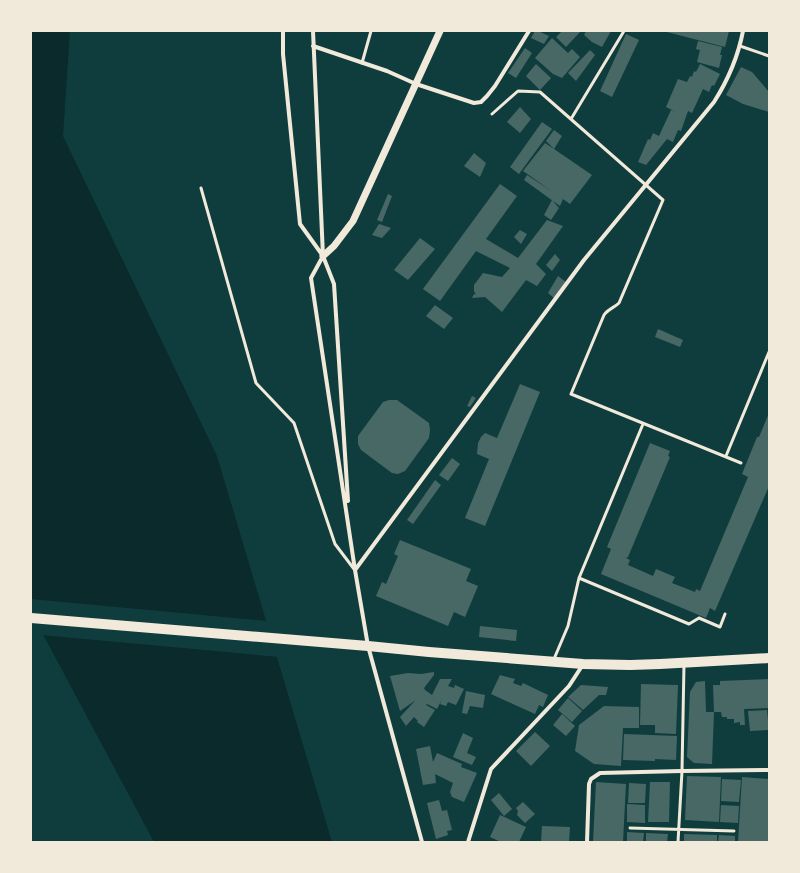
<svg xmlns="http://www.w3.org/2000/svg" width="800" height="873" font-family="Poppins,sans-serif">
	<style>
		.water { fill: #0a2a2b }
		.pier { fill: #0f3d3e }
		.building { fill: #486865 }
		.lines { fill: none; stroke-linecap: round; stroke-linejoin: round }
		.service { stroke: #f1e9da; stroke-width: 3 }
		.minor { stroke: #f1e9da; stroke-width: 4 }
		.tertiary { stroke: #f1e9da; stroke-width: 7 }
		.primary { stroke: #f1e9da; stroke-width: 10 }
	</style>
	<rect width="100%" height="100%" fill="#0f3d3e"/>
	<!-- water -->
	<path class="water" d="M31,31h39l-7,105 154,320 115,386h-178l-123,-230z"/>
	<!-- pier -->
	<path class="pier" d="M31,599l237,22 11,36 -238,-22 -10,-19z"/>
	<!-- building -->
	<path class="building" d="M535,31h3l11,5 -5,8 -13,-6z
		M562,31h19l-15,16 -10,-10z
		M586,31h25l-9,16 -10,-5 -8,-7z
		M663,31h66l-4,16z
		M626,34l13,6 -27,57 -12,-6z
		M552,38l16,15 4,-4 8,8 -18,21 -9,-4 -18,-16z
		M698,41l24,6 -2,8h2l-3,13 -22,-6 3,-12 -4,-1z
		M525,48l7,5 -16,25 -8,-5z
		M590,50l5,5 -19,26 -8,-8z
		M536,64l15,14 -11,12 -14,-14z
		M700,64l20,10 -6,12 -2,-1 -3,7 -6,-3 -11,24 -4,-2 -7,20 -3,-1 -5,12 -6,-3 -21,26 -8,-3 10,-23 2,1 3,-7 6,3 12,-26 5,2 -10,-5 12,-28 9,3 3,-6 2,1 2,-6 2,1z
		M741,67l11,5 17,20v20l-26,-8 -17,-9z
		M520,107l11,12 -11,14 -13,-11z
		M542,122l10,7 -33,45 -9,-7z
		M554,130l8,6 -8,13 38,26 -22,29 -7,-5 -3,7 -36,-26 3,-5 26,17 -30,-21 22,-28 9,6 -8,-8z
		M474,153l12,10 -6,14 -16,-11z
		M500,184l17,12 -31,43 32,19 29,-38 16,6 -27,38 10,10 -9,12 -11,-6 -24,32 -17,-15 -13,1 2,-4 2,1 -2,-4v-6l9,-12 19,4 8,-9 -34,-17 -36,50 -17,-12z
		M388,194l4,2 -10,26 -5,-2z
		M552,200l7,8 -8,12 -7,-5z
		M379,224l12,4 -9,10 -10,-3z
		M520,230l7,4 -6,10 -7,-7z
		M420,238l15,11 -27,31 -14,-10z
		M555,254l5,6 -8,11 -6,-6z
		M558,276l9,7 -12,16 -7,-6z
		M435,305l18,13 -9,11 -18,-13z
		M658,329l25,11 -3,7 -25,-10z
		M520,384l20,8 -55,134 -20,-8 24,-59 -12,-5 1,-11 3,-6 4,-4 12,5z
		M472,396l4,2 -6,9 -3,-1z
		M389,400h8l32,23 1,7 -1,8 -24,33 -7,3 -6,-1 -31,-23 -3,-6v-8l25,-34z
		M769,413v73l-54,125 -5,-3 -4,10 -105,-44 10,-25 -4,-2 43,-104 20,8 -2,5 2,1 -42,100 -2,1 4,2 -2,5 25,11 3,-7 19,8 -3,6 23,9 1,-3 4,2 48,-114 -6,-3 15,-37h2z
		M452,458l8,6 -12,17 -9,-6z
		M435,480l6,5 -28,39 -6,-4z
		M400,540l71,29 -5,12 12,5 -13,31 -11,-5 -6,14 -72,-30 6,-14 4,2 12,-28 -4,-2z
		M480,626l37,4 -1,11 -37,-4z
		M434,672v3l-10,13 1,2 -9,10 -16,11 -10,-35 18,-3 13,1z
		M500,675l15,4 -2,4 8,3 2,-3 25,12 -5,12 -4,-2 -4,9 -44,-20z
		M440,679h12l-4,7 6,2 1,-3 9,4 -8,16 -8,-3 -2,4 -6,-2 2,-5 -5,10 -10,-5 -1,1 9,5 -11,17 -7,-5 1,-1 -4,-4 -8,9 -6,-9 25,-27 7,5z
		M769,679v29l-25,1 1,16h-5v-3l-6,1v-4h-7v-2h-5l-1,-5h-7l-1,-27h7v-4z
		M705,681l1,31h8l-2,52 -18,-1 -7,-6 3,-65 6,-10z
		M641,684l37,1 -2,49 -21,-1v-8h-15z
		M581,685l27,2 -2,8h-7l-16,15 -15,-13z
		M466,691l19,4 -2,13 -13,-2 -3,8 -5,-1z
		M568,698l14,13 -10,11 -14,-12z
		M604,706l35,1v21h-16l-2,38 -27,-2 -19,-13 4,-26z
		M767,710l2,20 -19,1 -2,-20z
		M562,714l13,12 -9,10 -13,-11z
		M535,732l15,14 -19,20 -15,-15z
		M463,733l10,5 -6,15 9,4 -4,8 -19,-8z
		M624,734l53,2 -1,24 -21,-1v2l-32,-1z
		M430,746l3,16 4,-9 25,11 -1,3 16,6 -13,29 -12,-5 -2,-5 3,-9 -18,-9 1,9 -13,2 -7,-36z
		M687,776l34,1 -2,45 -34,-2z
		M742,777l27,2v63h-31z
		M722,779l19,1 -2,22 -18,-1z
		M596,782l30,2 -3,58h-30z
		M650,782h20l-1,40h-21z
		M629,783l17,1 -1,19h-17z
		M499,793l13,16 -8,7 -13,-16z
		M439,800l3,11 5,-1 5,20 -5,1 1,4 -12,4 -9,-36z
		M523,802l12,12 -10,9 -8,-8 1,-4 -2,-3z
		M627,804l18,1v18l-18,-1z
		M721,805l18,1 -1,17 -18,-1z
		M500,815l26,12 -7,15h-18l-11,-5z
		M542,826l28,1 -1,15h-28z
		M627,832l17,1 -1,9h-16z
		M646,833l22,1 -1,8h-21z
		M684,834l33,1v7h-33z
		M719,835l16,1v6h-17z"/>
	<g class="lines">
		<!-- service -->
		<path class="service" d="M740,46l29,10
			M362,63l9,-32
			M492,114l26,-23 22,1 123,108 -44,103c-5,5 -11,6 -15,12l-33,79 170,69
			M571,119l53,-88
			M201,188l55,195 38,40 41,121 19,25
			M726,456l43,-104
			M579,578l110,46 10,-6 21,9 5,-13
			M554,659l14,-33 11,-48 64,-154
			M630,828l104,3
			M678,842l4,-71 2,-107"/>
		<!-- minor -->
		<path class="minor" d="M283,31v23l17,170 23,32 11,28 14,217
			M313,31l10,225 -12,22 44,292 13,76 54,196
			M313,46l74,25 29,13 58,19 7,-1 6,-6 8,-10 34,-55
			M355,570l229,-310 130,-158c14,-22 24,-45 29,-71
			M468,842l23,-73 78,-83 13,-20
			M587,842l2,-58 2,-5 9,-6 82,-2 87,-1"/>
		<!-- tertiary -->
		<path class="tertiary" d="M323,256l11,-10 19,-25 87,-190"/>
		<!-- primary -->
		<path class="primary" d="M31,618l337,28 61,6 154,12 47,1 30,-1 109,-6"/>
	</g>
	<!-- border -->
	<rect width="800" height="873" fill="none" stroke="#f1e9da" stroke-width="64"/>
</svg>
